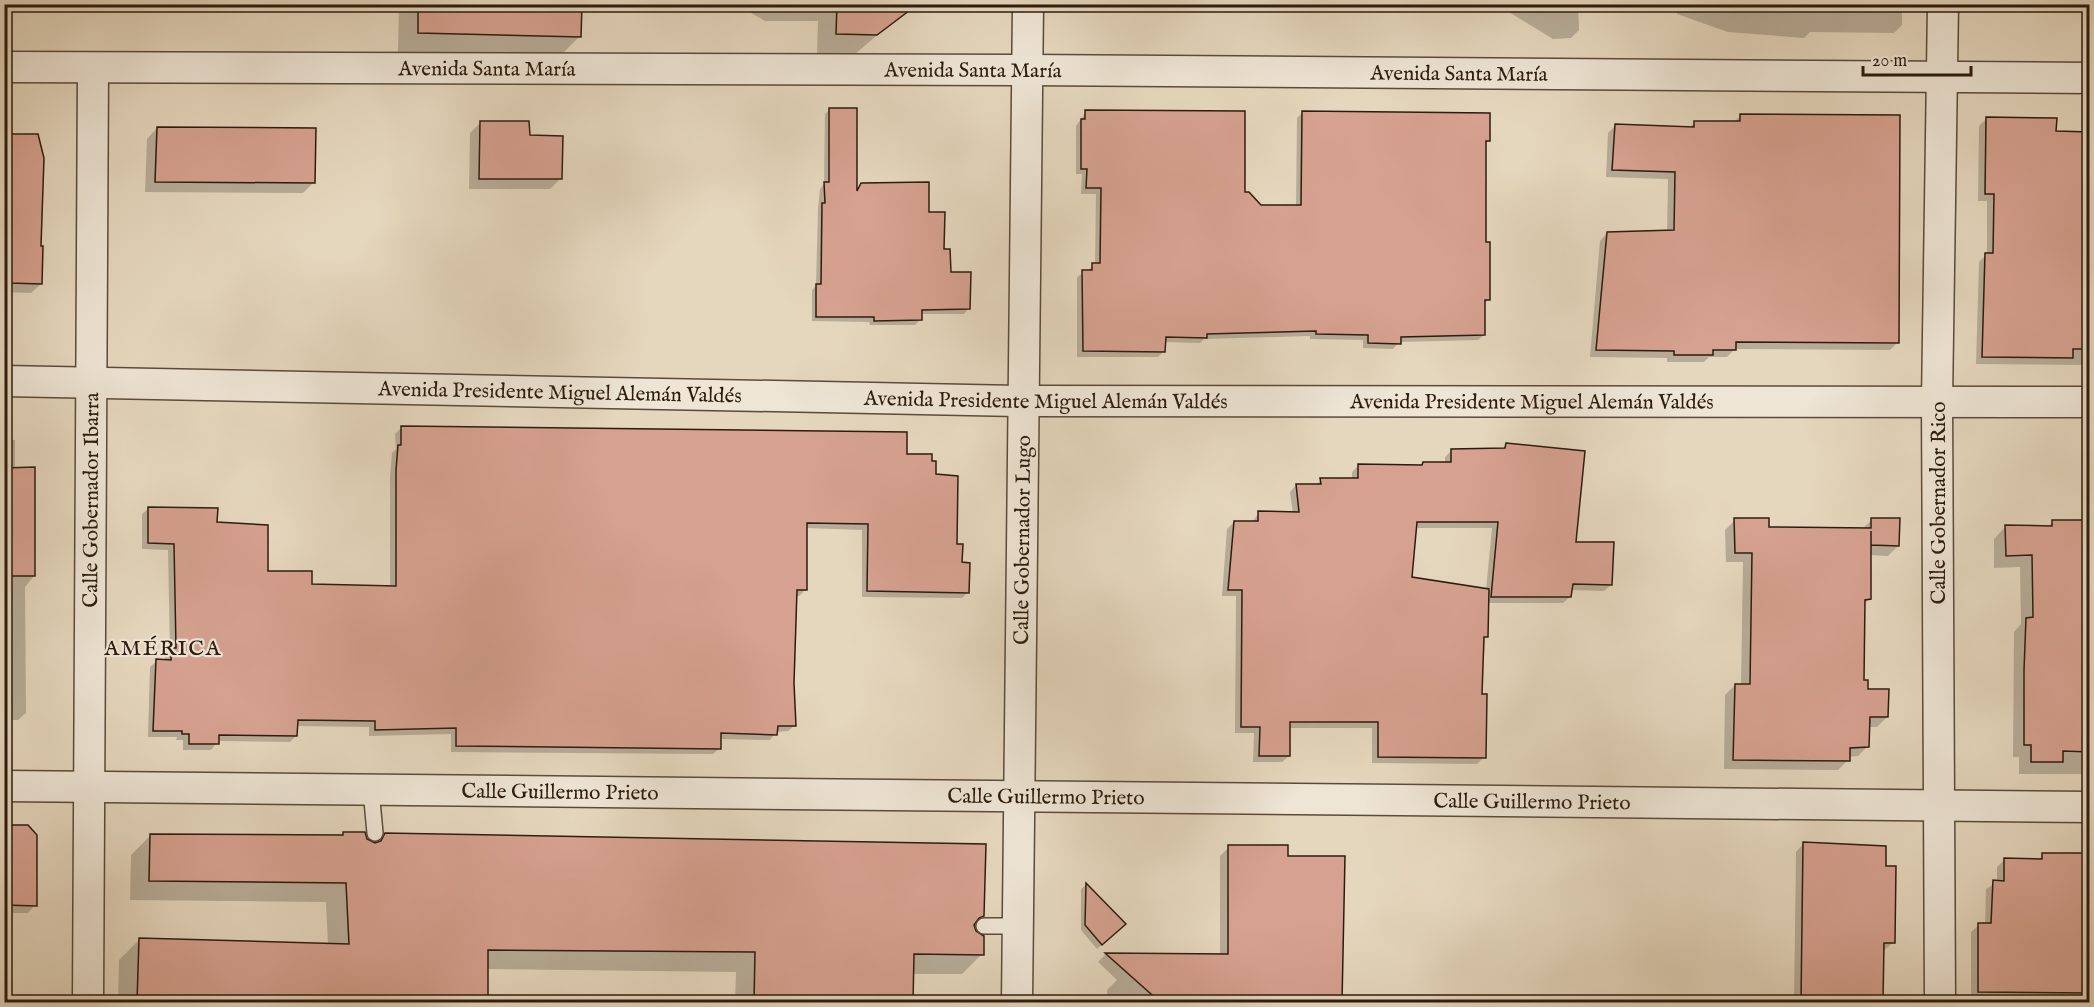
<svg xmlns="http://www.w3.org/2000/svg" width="2094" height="1007" font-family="'IM FELL English',serif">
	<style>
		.shadow { fill: #0003; fill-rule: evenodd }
		.building { fill: #d6a190; stroke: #2c1c0d; stroke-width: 1.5 }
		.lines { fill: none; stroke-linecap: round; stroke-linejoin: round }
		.lane-casing { stroke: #5a4b39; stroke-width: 18 }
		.street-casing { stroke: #5a4b39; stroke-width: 33 }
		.lane { stroke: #eee5d5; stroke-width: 15 }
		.street { stroke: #eee5d5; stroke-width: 30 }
		.labels { text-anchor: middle; stroke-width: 4.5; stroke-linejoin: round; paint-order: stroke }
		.street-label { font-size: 21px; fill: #2c1c0d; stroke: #eee5d5 }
		.neighbourhood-label { font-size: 22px; letter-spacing: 1.5px; fill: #2c1c0d; stroke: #eee5d5 }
	</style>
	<rect width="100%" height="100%" fill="#e5d7be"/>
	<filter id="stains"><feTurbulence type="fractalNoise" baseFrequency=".00333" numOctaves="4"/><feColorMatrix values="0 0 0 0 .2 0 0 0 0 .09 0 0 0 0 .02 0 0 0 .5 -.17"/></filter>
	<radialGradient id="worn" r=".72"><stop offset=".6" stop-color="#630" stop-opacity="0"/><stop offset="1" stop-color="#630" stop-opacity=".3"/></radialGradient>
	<!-- shadow -->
	<path class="shadow" d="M399,4h181v32l-20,20 -162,-4z
		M736,4h160l-1,16 -40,34 -38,-1 1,-32h-53z
		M1496,4h82l1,26 -8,8 -18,1z
		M1677,4h225v21l-8,8 -84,-1 -6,6 -76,-6 -51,-18z
		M830,109l26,82 6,-6 65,29 22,60 20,34 -5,6h-44v6l-5,5h-45l-1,-3 -57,-1v-31l4,-4 2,-77 2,-20 4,-5 1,-70z
		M1086,112l158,82 16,12h36l1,-88 6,-6 185,29 -3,3 -1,100 5,55 -5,5v31l-6,5 -79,2 -6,7 -30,-1v-8l-53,-1v-3l-106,3 -4,4 -36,-1v9l-6,6h-81v-80l18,-12 1,-71h-15l1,-20h-6v-48z
		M1740,116l158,226 -8,8 -155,-1 -8,8h-18l-5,5h-37v-4l-77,-1 10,-116 7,-8 60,-1 1,-53 -62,-2 2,-44 8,-8 73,3 6,-6h39z
		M1986,119l68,14h36v232l-114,-1 3,-102 8,-8v-53h-9l1,-75z
		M481,122l47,15 33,41 -11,11h-81l1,-56z
		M157,128l156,55 -10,10 -158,-1 2,-53z
		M4,135l35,112 2,37 -10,9 -27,-1z
		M402,427l504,29 28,20 34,116 -6,6 -100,-1v-67l-56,-2 -1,62 -6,6h-4l-2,87 2,42 -7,6 -12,1 -6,8 -50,-1v9l-7,6 -262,-2v-18l-82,2v-9l-73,-1v10l-6,6 -72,-1 -7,9h-28v-10h-7l1,-3h-29l2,-70 7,-6h8v-5l5,-5 -2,-101 -26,-1v-35l7,-6 66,16 52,48 43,13 80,3v-111l2,-24 4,-4 -1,-15z
		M4,440h11v29l19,107 -9,11 1,126 -8,7h-14z
		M1506,445l69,98 36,42 -7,6 -34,-1v7l-7,6h-76l-6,93 3,61 -7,7 -105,-1v-35h-83v28l-7,6h-29l1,-29h-19l1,-137h-14l5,-67 7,-7h18l7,-9 34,1 -3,-22 6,-7 19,1 6,-6h31v-8l7,-7 61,1 3,-2 22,-1v-6l7,-7h49zM1415,528h77l-6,62 -76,-11z
		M1735,520l33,9h94l10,-9 26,26 -10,10 -18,-1 -1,44 -6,6v76l24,36 -10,10h-9v19l-10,10 -10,1v3l-10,10 -114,-1 1,-74 10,-10h6l2,-123h-17l-1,-32z
		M2053,522h37v252h-71v-17h-6l1,-125 7,-8 -1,-57 -26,1v-29l12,-13 41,1z
		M4,826l31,79 -7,8h-24z
		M343,833l32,11 10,-10 597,82 -9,9 9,29 -20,20h-50v28h-177l1,-30 -250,-3v33h-368l1,-42 20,-20 189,5 -2,-43 -196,-2 1,-45 20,-20 189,1z
		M1804,843l80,24 10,75 -11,9 -2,51h-87l2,-150z
		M1229,847l57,10 57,1 -2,144h-234v-12l10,-10 -19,-18 8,-8 114,2v-100z
		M2043,855h47v147h-119v-70l8,-7h6l1,-36 11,-7v-15l7,-7 33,1z
		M1086,885l38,39 -27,25 -16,-19v-41z"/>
	<!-- building -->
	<path class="building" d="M418,4h164l-1,33 -163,-4z
		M837,4h81l-41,31 -41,-1z
		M829,108h28v83l4,-8 68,-1v30h16l-1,37h6l1,23h20l-1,37 -48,1v10l-48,1v-4h-58v-33h5l1,-81h3l-1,-21h5z
		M1085,110l160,1v81h4l12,13h40l1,-94 188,2v28h-4v101h4v58h-5v35l-84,2v7l-33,-1v-8l-52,-1v-3l-109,3v4l-41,-1 -1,15 -82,-1 -1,-81h10v-7h8l1,-75h-15l1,-19h-6v-50h4z
		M1740,114l160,1 -1,228 -163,-1v8h-23v5h-39v-4l-78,-1 11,-118 67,-2 1,-58 -63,-2 3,-46 79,3v-6h46z
		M1986,117l71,1 -1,13 34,1v217h-17v9l-91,-1 3,-104h8l1,-59h-9z
		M480,121h49l1,14 33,1 -1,43h-83z
		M157,127l159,1 -1,55 -160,-1z
		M4,134h34l6,24 -3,88h2l-1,38 -33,-1 2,-37h-7z
		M401,426l506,6v22h25v7h4v13l22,2 -1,68h6l-1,18 8,1 -1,30 -102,-2 1,-67 -61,-1v67h-10l-3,93 2,43h-18l-1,9 -56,-2v16l-265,-3v-18l-81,2v-9l-77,-1 -1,16 -78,-1v9h-30v-10h-7v-3h-29l3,-72 15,1v-12h5l-2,-104 -26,-1v-36l70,1 -1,14 51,3v46h44v13l84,2v-116l2,-25h3z
		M1506,443l79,8 -9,91h38l-2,43 -39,-1 -2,13h-80l7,-75h-81l-5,55 77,12 -1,48h-4l-2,57h5l-1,64 -108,-1v-35h-88v34h-31l1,-29h-19l1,-137h-14l6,-69h24v-10l41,1 -3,-28h25l-1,-6h38v-14l64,1 1,-3h28v-13l54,-1z
		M35,467v109h-31v-108z
		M1734,518h35v9l102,1v-10h29l-1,28 -28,-1v-14v68l-6,1 -1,80h4v9h21l-1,28h-18l-1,30 -19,1v13l-117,-1 2,-76h15l2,-131h-17z
		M2052,520h38v232l-27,-1v11h-32v-17h-7v-75l2,-52 7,-1 -1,-62 -26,1 -1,-31 47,1z
		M4,825h24l9,10v71l-33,-1z
		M343,832h22l2,7 8,4 6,-2 4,-8 601,11 -2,72 -5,2 -5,7 2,6 8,5v19l-70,-1 -1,48h-159l1,-50 -267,-2v52h-351l2,-64 210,6 -3,-61 -197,-2 1,-47 193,1z
		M1803,842l83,4v20h10l-1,77h-11l-1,59h-82z
		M1228,845h60v11h57l-3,146h-182l-55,-49 123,1z
		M2042,853h46l2,140 -112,-1v-69h13l2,-43 11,1v-23l38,1z
		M1086,883l40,41 -24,21 -17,-20z"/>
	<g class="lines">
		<!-- lane casing -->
		<g class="lane-casing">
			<path id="lane" d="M371,790l4,43
				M984,926h34"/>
		</g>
		<!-- street casing -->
		<g class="street-casing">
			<g id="street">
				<path id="s1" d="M4,67l1023,3 1063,8"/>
				<path id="s2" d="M4,381l1020,20 1066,1"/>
				<path id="s3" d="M4,786l2086,21"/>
				<path id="s4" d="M88,1002l5,-933"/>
				<path id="s5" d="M1017,1002l11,-998"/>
				<path d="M1940,1002l-3,-601 6,-397"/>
			</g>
		</g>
		<!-- lane -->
		<use href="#lane" class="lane"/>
		<!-- street -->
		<use href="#street" class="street"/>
	</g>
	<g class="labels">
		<!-- street labels -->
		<g class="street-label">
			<text dy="7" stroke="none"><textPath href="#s1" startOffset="483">Avenida Santa María</textPath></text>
			<text dy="7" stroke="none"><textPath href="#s1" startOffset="969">Avenida Santa María</textPath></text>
			<text dy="7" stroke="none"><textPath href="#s1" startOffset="1455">Avenida Santa María</textPath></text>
			<text dy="7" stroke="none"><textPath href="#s2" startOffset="556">Avenida Presidente Miguel Alemán Valdés</textPath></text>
			<text dy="7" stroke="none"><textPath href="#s2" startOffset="1042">Avenida Presidente Miguel Alemán Valdés</textPath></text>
			<text dy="7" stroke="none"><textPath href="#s2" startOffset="1528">Avenida Presidente Miguel Alemán Valdés</textPath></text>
			<text dy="7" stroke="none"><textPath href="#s4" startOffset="502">Calle Gobernador Ibarra</textPath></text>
			<text transform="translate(1938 503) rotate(-90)" y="7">Calle Gobernador Rico</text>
			<text dy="7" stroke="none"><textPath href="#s5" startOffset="462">Calle Gobernador Lugo</textPath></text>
			<text dy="7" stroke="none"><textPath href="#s3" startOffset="556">Calle Guillermo Prieto</textPath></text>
			<text dy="7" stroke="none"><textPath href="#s3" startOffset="1042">Calle Guillermo Prieto</textPath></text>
			<text dy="7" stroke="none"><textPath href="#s3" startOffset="1528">Calle Guillermo Prieto</textPath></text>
		</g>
		<!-- neighbourhood labels -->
		<g class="neighbourhood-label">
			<text x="163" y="655">AMÉRICA</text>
		</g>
	</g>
	<!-- margin -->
	<rect width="2094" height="1007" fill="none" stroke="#e5d7be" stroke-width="24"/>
	<rect x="6" y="6" width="2082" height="995" fill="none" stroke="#2c1c0d" stroke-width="3"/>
	<rect x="12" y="12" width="2070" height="983" fill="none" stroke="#2c1c0d" stroke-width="1.5"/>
	<!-- scale -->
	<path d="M1863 66v9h108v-9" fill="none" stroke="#2c1c0d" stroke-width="3"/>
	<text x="1872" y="66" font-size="18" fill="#2c1c0d" stroke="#eee5d5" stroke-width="4.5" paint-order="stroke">20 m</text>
	<rect width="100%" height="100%" filter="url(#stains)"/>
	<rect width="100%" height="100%" fill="url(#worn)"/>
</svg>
